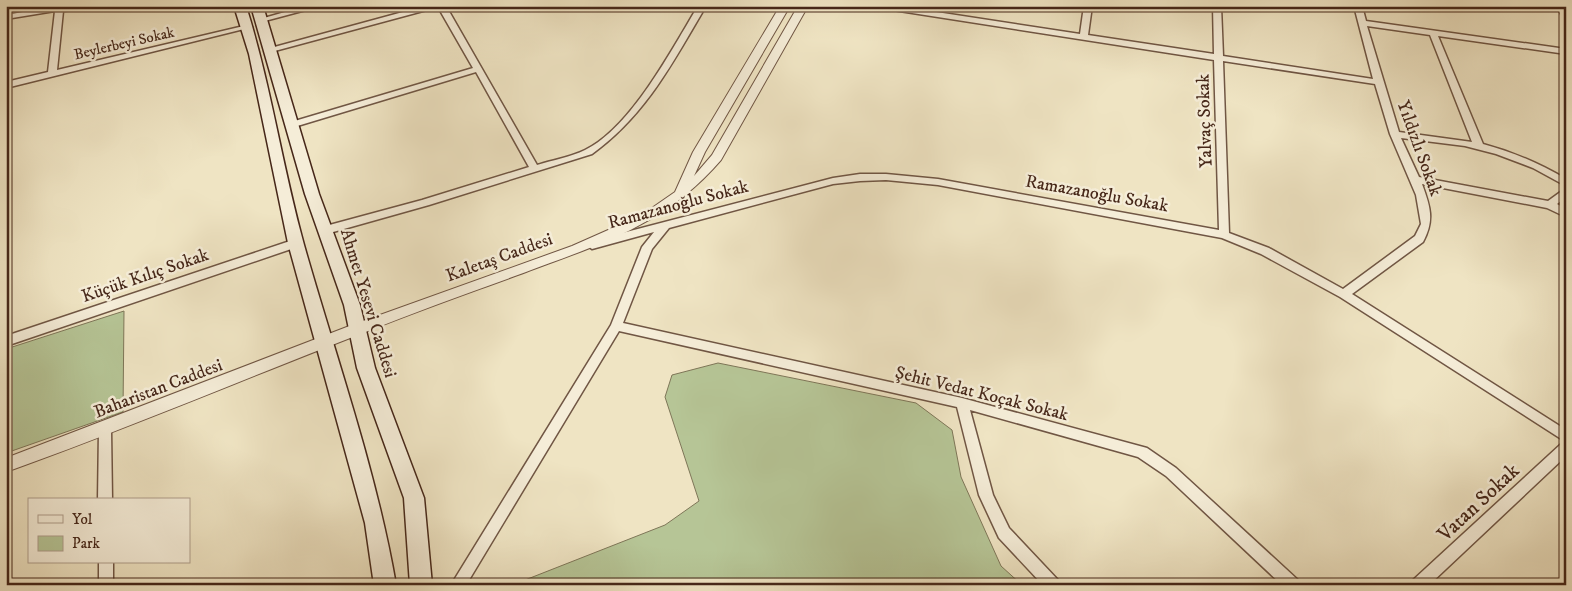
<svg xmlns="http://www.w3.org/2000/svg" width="1572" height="591" font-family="'IM FELL DW Pica',serif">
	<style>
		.green { fill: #b6c596; stroke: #7e7658 }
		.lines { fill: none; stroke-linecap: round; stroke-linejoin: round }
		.minor-casing { stroke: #705644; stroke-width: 3 }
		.tertiary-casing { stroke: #705644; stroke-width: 2 }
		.secondary-casing { stroke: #462719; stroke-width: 3 }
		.minor { fill: #f5edd8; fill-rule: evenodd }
		.tertiary { fill: #f5edd8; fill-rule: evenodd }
		.secondary { fill: #f5edd8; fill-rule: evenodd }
		.labels { text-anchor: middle; stroke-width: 5; stroke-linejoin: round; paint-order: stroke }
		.far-street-label { font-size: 15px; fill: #462719; stroke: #f5edd8 }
		.street-label { font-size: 18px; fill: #462719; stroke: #f5edd8 }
		.near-street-label { font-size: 21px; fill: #462719; stroke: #f5edd8 }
	</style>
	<rect width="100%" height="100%" fill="#efe4c3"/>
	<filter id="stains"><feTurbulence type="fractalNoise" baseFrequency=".004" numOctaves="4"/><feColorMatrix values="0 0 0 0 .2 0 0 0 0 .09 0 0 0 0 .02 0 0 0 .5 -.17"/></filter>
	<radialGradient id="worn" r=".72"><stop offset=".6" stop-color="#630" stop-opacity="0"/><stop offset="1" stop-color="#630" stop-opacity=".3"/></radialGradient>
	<!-- green -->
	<path class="green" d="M124,311l-1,101 -117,41v-104z
		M718,363l198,40 36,27 9,47 40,89 21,19h-502l5,-5 140,-55 34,-24 -34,-104 7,-22z"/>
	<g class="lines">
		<!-- minor casing -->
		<g class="minor-casing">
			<path id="minor" d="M56,6h41l-4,2 -30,3 -6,59 191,-45 4,2 -246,61v-6l42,-10 7,-61 -49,8v-4z
				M306,6h15l-60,16 -4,-2z
				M425,6h21l91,159c16,-5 34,-8 48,-15 46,-22 87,-101 113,-144h8c-33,56 -60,109 -114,148l-163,51 -103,29 -4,-1 -1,-3 1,-3 100,-27 107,-33 -53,-95 -182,55 -3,1 -5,-3 2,-2 185,-55 -35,-61 -167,45 -4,-3z
				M876,6h21l183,28 4,-28h8l-4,29 126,19 -1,-48h8l2,50 150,23 -19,-73h8l4,15 200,28v5l-128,-18 45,108c30,8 56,19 83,35v7l-33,-18 -37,-14 -31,-8 -64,-8 18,39 129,24 18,-13v9l-9,7 9,5v8l-19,-9 -125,-24c8,22 13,36 1,58l-71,52 214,136v12l-226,-145 -79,-43 -39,-16 -284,-53 -52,-5 -26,1 -27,3 -164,44 -17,21 -29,74 339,75 185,50 29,20 122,112 2,5h-18l-116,-109 -28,-19 -168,-47 23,85 16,33 49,52 2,5h-17l-44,-47 -20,-43 -22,-88 -338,-76 -153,254h-15l160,-260 31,-78 12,-15 -62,17 -5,-4 1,-3 245,-64 27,-4h26l52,5 281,51 -5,-170 -334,-52zM1367,26l63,9 42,107 -73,-10zM1223,61l152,23 15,50 26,61 5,29 -6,12 -72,53 -74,-41 -40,-15z
				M1557,6h8l1,12h-3z
				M296,239l5,4 -1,3 -294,100v-10z
				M105,424l5,1 1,4 1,71h-14l1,-71 1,-4z
				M1566,442v14l-137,129h-18l2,-5 148,-136z
				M99,562h14v23h-14z"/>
		</g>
		<!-- tertiary casing -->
		<g class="tertiary-casing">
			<path id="tertiary" d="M780,6h10l-85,146 -11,24 18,-21 86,-149h10l-87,154c-56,65 -118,83 -195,112 -54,20 -109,39 -163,61 -119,46 -237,96 -357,139v-14l346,-133 220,-79 52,-23 25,-13 26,-18 18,-40z"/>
		</g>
		<!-- secondary casing -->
		<g class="secondary-casing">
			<path id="secondary" d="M234,6h12c25,79 36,160 58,239 32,113 72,224 92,340h-22l-9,-62 -77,-280 -39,-189z
				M251,6h12l56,188 41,111 15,63 49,130 8,87h-22l-6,-87 -47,-130 -13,-63 -39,-111z"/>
		</g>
		<!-- minor -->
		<use href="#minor" class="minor"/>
		<!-- tertiary -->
		<use href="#tertiary" class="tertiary"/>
		<!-- secondary -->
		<use href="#secondary" class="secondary"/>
	</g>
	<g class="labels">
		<!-- far-street labels -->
		<g class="far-street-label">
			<text transform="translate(124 43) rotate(-13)" y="5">Beylerbeyi Sokak</text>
		</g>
		<!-- street labels -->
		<g class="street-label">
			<text transform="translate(1204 121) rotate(-92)" y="6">Yalvaç Sokak</text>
			<text transform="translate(1420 148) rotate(70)" y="6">Yıldızlı Sokak</text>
			<text transform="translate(1097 193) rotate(10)" y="6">Ramazanoğlu Sokak</text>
			<text transform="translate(678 204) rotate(-15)" y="6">Ramazanoğlu Sokak</text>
			<text transform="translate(499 257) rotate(-20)" y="6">Kaletaş Caddesi</text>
			<text transform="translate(145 275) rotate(-19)" y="6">Küçük Kılıç Sokak</text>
			<text transform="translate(369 303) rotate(73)" y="6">Ahmet Yesevi Caddesi</text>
			<text transform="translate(158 388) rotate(-21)" y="6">Baharistan Caddesi</text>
			<text transform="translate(982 393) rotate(14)" y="6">Şehit Vedat Koçak Sokak</text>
		</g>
		<!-- near-street labels -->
		<g class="near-street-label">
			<text transform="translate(1478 502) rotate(-43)" y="7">Vatan Sokak</text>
		</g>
	</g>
	<!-- margin -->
	<rect width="1572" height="591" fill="none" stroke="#efe4c3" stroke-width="25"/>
	<rect x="8" y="8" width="1557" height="576" fill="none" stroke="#462719" stroke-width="2.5"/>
	<rect x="12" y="12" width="1547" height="566" fill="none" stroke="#462719"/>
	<!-- legend -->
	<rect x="28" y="498" width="162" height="65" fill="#f5edd8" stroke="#af9e8c"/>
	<rect x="38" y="515" width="25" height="8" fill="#f5edd8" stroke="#af9e8c"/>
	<text x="72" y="524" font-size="15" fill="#462719">Yol</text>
	<rect x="38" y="536" width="25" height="15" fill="#b6c596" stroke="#af9e8c"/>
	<text x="72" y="548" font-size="15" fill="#462719">Park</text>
	<rect width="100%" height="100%" filter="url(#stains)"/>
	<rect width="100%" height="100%" fill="url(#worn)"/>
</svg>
